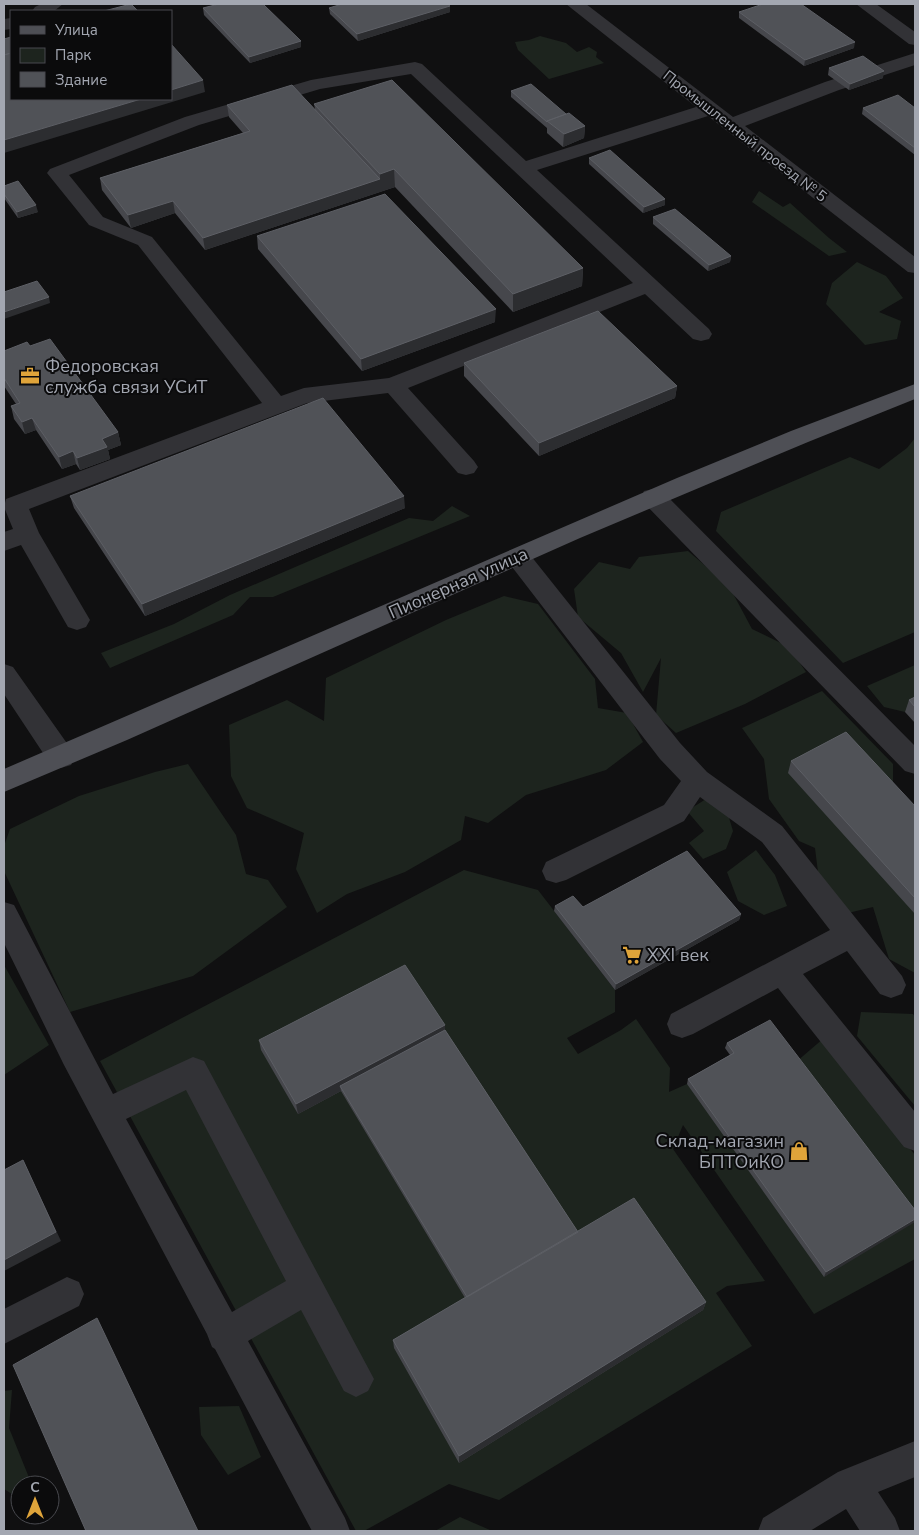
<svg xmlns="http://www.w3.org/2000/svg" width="919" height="1535" font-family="'Nunito Sans',sans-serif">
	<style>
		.green { fill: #1d241e }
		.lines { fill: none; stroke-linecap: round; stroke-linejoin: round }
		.minor { fill: #323236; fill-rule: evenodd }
		.major { fill: #4e4f55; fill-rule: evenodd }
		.wall { fill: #46474c }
		.shaded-wall { fill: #2c2d30 }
		.building { fill: #505257; stroke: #5d5f65 }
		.labels { text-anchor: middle; stroke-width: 4; stroke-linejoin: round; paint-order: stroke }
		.far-street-label { font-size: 15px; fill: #a3a7b1; stroke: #0b0b0c }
		.poi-label { font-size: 18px; fill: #a3a7b1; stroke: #0b0b0c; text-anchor: start }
		.street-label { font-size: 18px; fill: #a3a7b1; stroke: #0b0b0c }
	</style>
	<rect width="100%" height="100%" fill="#101011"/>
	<!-- green -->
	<path class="green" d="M540,36l26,7 11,9 12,-5 8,5 -1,5 8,6 -55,16 -31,-29 -3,-8 14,-2z
		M759,191l24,16 7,-4 39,35 18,14 -18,4 -77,-54z
		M857,262l29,14 17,22 -24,14 22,9 -4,18 -32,6 -39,-41 6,-21z
		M915,438v194l-72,31 -127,-132 5,-19 129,-55 29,12 28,-21z
		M452,506l18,10 -197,81h-23l-17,18 -123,53 -9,-15 73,-29 56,-29 179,-77 24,3z
		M688,551l41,35 23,43 37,18 17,25 -61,32 -69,29 -20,-18 5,-57 -18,34 -22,-39 -43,-36 -4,-28 25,-27 31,7 9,-12z
		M504,596l34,8 57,75 3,29 29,5 16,29 -37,28 -80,25 -38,28 -23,-7 -4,24 -56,32 -58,22 -30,19 -21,-44 8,-36 -57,-25 -16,-32 -2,-51 58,-25 37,21 2,-43 120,-58z
		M915,665v42l-10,5 -21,-5 -17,-21z
		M822,691l71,73v35l22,115v59l-26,-14 -16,-52 -25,6 -30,-41 -3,-24 -16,-7 -30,-42 -5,-40 -22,-31z
		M188,764l48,71 10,39 22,6 19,27 -94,69 -123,36 -66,-141v-25l6,-17 69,-33 76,-24z
		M706,799l21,12 6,20 -7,18 -23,10 -14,-16 15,-12 -17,-20z
		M756,850l19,25 12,31 -23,9 -26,-14 -11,-29z
		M464,870l74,20 77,100v22l-48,26 11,16 43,-24 15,-11 34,49 -1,24 18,-8 228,138v37l-101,55 -131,-189 -10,24 92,132 -38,5 -11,7 36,53 -253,154 -50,-16 -85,47h-8l-256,-470z
		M4,965l45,80 -45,30z
		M861,1012l52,2 2,3v89l-58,-70z
		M824,1038l91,117v63l-119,-156z
		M12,1390l-3,38 23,57h-12v14l-16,-10v-98z
		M239,1406l22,51 -33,18 -27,-40 -2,-28z
		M460,1517l30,13 -1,1h-54z"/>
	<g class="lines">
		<!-- minor -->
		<path class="minor" d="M41,4h22l-9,7h-22l3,-4z
			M566,4h20l147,113 92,-35 90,-29v12l-76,25 -94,36 170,131v16l-7,-1 -200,-156 -171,54 172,159 3,5 -3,5 -8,2 -8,-2 -48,-45 -237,94 66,73 4,6 -4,6 -8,2 -8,-2 -70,-80 -81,10 -278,106 10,24 51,87 -4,7 -9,3 -9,-3 -47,-82 -17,6v-19l9,-3 -9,-22 2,-8 256,-96 -124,-158 -49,-20 -42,-52 3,-4 135,-52 126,-37 104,-18 7,2 104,97 170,-54zM411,74l222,209 -244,95 -85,10 -23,8 -129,-159 -49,-20 -34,-42 130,-50 121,-36z
			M856,4h20l39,28v13l-6,-1z
			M11,18v11l-7,1v-11z
			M653,489l9,2 253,255v28l-10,-3 -261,-268 -3,-6 3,-6z
			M518,548l9,3 153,192 27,29 75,54 120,150 4,9 -4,9 -11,4 -11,-4 -33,-43 -44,23 112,138v39l-11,-4 -126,-159 -85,46 -11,4 -11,-4 -4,-10 4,-10 159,-84 -68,-88 -62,-45 -16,24 -118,59 -10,3 -10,-3 -4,-9 4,-9 118,-57 17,-24 -21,-22 -151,-196 -3,-6 3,-6z
			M4,664l9,3 58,82 4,8 -4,8 -10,3 -10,-3 -47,-71z
			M4,902l10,3 99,189 80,-37 11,4 170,318 -6,12 -12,6 -12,-6 -43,-81 -53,31 97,177 5,13h-38l-97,-182 -3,-2 -5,-13 -143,-269 -60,-122zM186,1090l100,191 -54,31 -106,-193z
			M67,1277l12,5 5,12 -5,12 -75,38v-35z
			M915,1441v36l-37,15 17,26 5,13h-40l-14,-22 -36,22h-52l5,-13 75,-46z"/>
		<!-- major -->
		<path class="major" d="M915,384v15l-107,43 -228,96 -453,202 -123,52v-23l673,-291 114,-47z"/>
	</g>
	<!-- wall -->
	<path class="wall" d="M203,8l98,33v6l-51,16 -46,-48z
		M329,8l121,4 -92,29 -28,-27z
		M739,12l115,36 -50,18 -65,-48z
		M829,68l54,10 -34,12 -21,-15z
		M511,91l55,23 19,12 -1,12 -21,9 -16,-14v-5l-36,-31z
		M314,104l269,164 -1,18 -69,26 -118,-125 -190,63 -30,-37 -44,15 -29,-38 -2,-12 143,-45 -14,-16 -2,-12 88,4z
		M863,108h52v47l-53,-41z
		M589,158l76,41v6l-22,8 -54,-49z
		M4,186l34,26 -20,6 -14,-20z
		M653,217l78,39 -1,6 -22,9 -55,-47z
		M257,236l238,86 -133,49 -104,-122z
		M30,346l88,86 3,13 -13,5 2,9 -30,11 -4,-6 -14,5 -26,-39 -11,4 -11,-15 -3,-13 5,-2 -12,-18v-35z
		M464,363l213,23 -2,12 -136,58 -75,-80z
		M70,496l335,12 -260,108 -71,-108z
		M915,697v26l-10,-11 4,-12z
		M791,761l124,45v108l-127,-141z
		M555,906l28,1 158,7 -2,6 -124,70 -61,-79z
		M445,1025v5l133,202 128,70 -3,8 -244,153 -65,-115 -1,-8 72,-42 -124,-207 -43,23 -37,-64 -2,-10z
		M727,1043l188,167 -91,67 -137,-193 1,-5 42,-24 -5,-7z"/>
	<!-- shaded-wall -->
	<path class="shaded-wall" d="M450,6v6l-92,29 -1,-7z
		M301,41v6l-51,16 -1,-6z
		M855,42l-1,6 -50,18 1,-6z
		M884,71l-1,7 -34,12 1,-6z
		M203,80l2,12 -201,61v-13l137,-41h30v-9z
		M585,126l-1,12 -21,9 1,-13z
		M394,169l1,18 -190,63 -2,-12 177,-59v-5z
		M665,199v6l-22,8 1,-6z
		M173,201l2,12 -44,15 -3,-13z
		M36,205l2,7 -20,6 -1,-6z
		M731,256l-1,6 -22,9 1,-6z
		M583,268l-1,18 -69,26v-18z
		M49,297l1,6 -46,16v-7z
		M496,309l-1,13 -133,49 -1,-12z
		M677,386l-2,12 -136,58v-13z
		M32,418l4,12 -11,4 -3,-12z
		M118,432l3,13 -13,5 2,9 -30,11 -3,-12 25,-19z
		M73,451l3,13 -14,5 -3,-12z
		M404,496l1,12 -260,108 -3,-12z
		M741,914l-2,6 -124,70 1,-6z
		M445,1025v11l-105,50 1,5 -43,23 -2,-10z
		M23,1160l38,81 -57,30v-11z
		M915,1219v3l-91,55 2,-5z
		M706,1302l-3,8 -244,153v-7z"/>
	<!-- building -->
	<path class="building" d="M131,4l7,7h-34z
		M219,4h44l38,37 -52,16 -46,-49z
		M342,4h105l3,2 -93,28 -28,-26z
		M763,4h38l54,38 -50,18 -66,-48z
		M11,37v16l-7,2v-16z
		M171,44l32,36 -32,10z
		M11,53v46h130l-137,41v-85z
		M863,56l21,15 -34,13 -21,-16z
		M392,80l191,188 -70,26 -119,-125 -14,5 -66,-70z
		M531,84l35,30 -19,7v1l-36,-31z
		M292,85l88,94 -177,59 -30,-37 -45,14 -28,-37 150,-47 -23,-26z
		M898,95l17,13v40l-52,-40z
		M569,113l16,13 -21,8 -17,-13z
		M610,150l55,49 -21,8 -55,-49z
		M18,181l18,24 -19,7 -13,-18v-8z
		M385,194l111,115 -135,50 -104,-123z
		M675,209l56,47 -22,9 -56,-48z
		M37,281l12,16 -45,15v-20z
		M598,311l79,75 -138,57 -75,-80z
		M50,339l68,93 -16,7 5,8 -30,11 -4,-7 -14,6 -27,-39 -10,4 -11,-16 9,-3 -16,-25v-27l23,-9 3,4z
		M323,398l81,98 -262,108 -72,-108z
		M915,697v10l-6,-7z
		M846,732l69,74v92l-124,-137z
		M687,851l54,63 -125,70 -61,-78 18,-10 10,11z
		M405,965l40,60 -149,79 -37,-64z
		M770,1020l145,190v9l-89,53 -138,-193 46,-26 -7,-10z
		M445,1030l133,202 -111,65 -127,-211z
		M23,1160l33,72 -52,28v-90z
		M634,1198l72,104 -247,154 -66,-116z
		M97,1318l101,213h-112l-73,-166z"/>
	<!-- icons -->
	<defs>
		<g id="office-bare" transform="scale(1.5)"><path d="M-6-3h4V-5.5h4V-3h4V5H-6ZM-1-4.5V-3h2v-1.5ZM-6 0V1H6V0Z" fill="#dfa43a" stroke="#0b0b0c" stroke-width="2.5" paint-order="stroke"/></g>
		<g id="supermarket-bare" transform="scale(1.5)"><path d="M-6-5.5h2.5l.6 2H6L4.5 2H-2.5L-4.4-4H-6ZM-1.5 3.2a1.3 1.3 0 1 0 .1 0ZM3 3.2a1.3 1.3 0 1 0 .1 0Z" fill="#dfa43a" stroke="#0b0b0c" stroke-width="2.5" paint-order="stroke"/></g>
		<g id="shop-bare" transform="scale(1.5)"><path d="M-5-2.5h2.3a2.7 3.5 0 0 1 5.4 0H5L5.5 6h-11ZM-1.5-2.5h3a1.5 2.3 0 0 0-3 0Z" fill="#dfa43a" stroke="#0b0b0c" stroke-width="2.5" paint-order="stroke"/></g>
	</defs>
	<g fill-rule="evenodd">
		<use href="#office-bare" x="30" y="376"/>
		<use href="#supermarket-bare" x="632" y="955"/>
		<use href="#shop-bare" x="799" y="1151"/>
	</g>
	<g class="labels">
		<!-- far-street labels -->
		<g class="far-street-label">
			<text transform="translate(745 136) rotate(38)" y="5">Промышленный проезд № 5</text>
		</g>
		<!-- poi labels -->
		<g class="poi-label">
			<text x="45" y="372">Федоровская<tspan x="45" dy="21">служба связи УСиТ</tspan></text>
			<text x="647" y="961">XXI век</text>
			<text x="784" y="1147" text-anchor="end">Склад-магазин<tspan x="784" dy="21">БПТОиКО</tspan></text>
		</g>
		<!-- street labels -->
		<g class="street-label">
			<text transform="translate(458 583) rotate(-24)" y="6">Пионерная улица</text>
		</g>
	</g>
	<!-- border -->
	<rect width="919" height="1535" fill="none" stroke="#a3a7b1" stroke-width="10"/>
	<!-- legend -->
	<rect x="10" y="10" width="162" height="90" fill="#0b0b0c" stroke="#48494e"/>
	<rect x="20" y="26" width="25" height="8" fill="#4e4f55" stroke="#48494e"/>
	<text x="55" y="35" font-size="15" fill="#a3a7b1">Улица</text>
	<rect x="20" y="48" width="25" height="15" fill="#1d241e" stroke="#48494e"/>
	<text x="55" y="60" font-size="15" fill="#a3a7b1">Парк</text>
	<rect x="20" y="72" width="25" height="15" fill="#505257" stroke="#48494e"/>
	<text x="55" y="85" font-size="15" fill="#a3a7b1">Здание</text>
	<!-- north arrow -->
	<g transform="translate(35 1500)"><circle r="24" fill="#0b0b0c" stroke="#48494e"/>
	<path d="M0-4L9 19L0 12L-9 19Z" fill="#dfa43a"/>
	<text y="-8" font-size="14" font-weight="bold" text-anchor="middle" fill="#a3a7b1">С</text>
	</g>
</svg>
